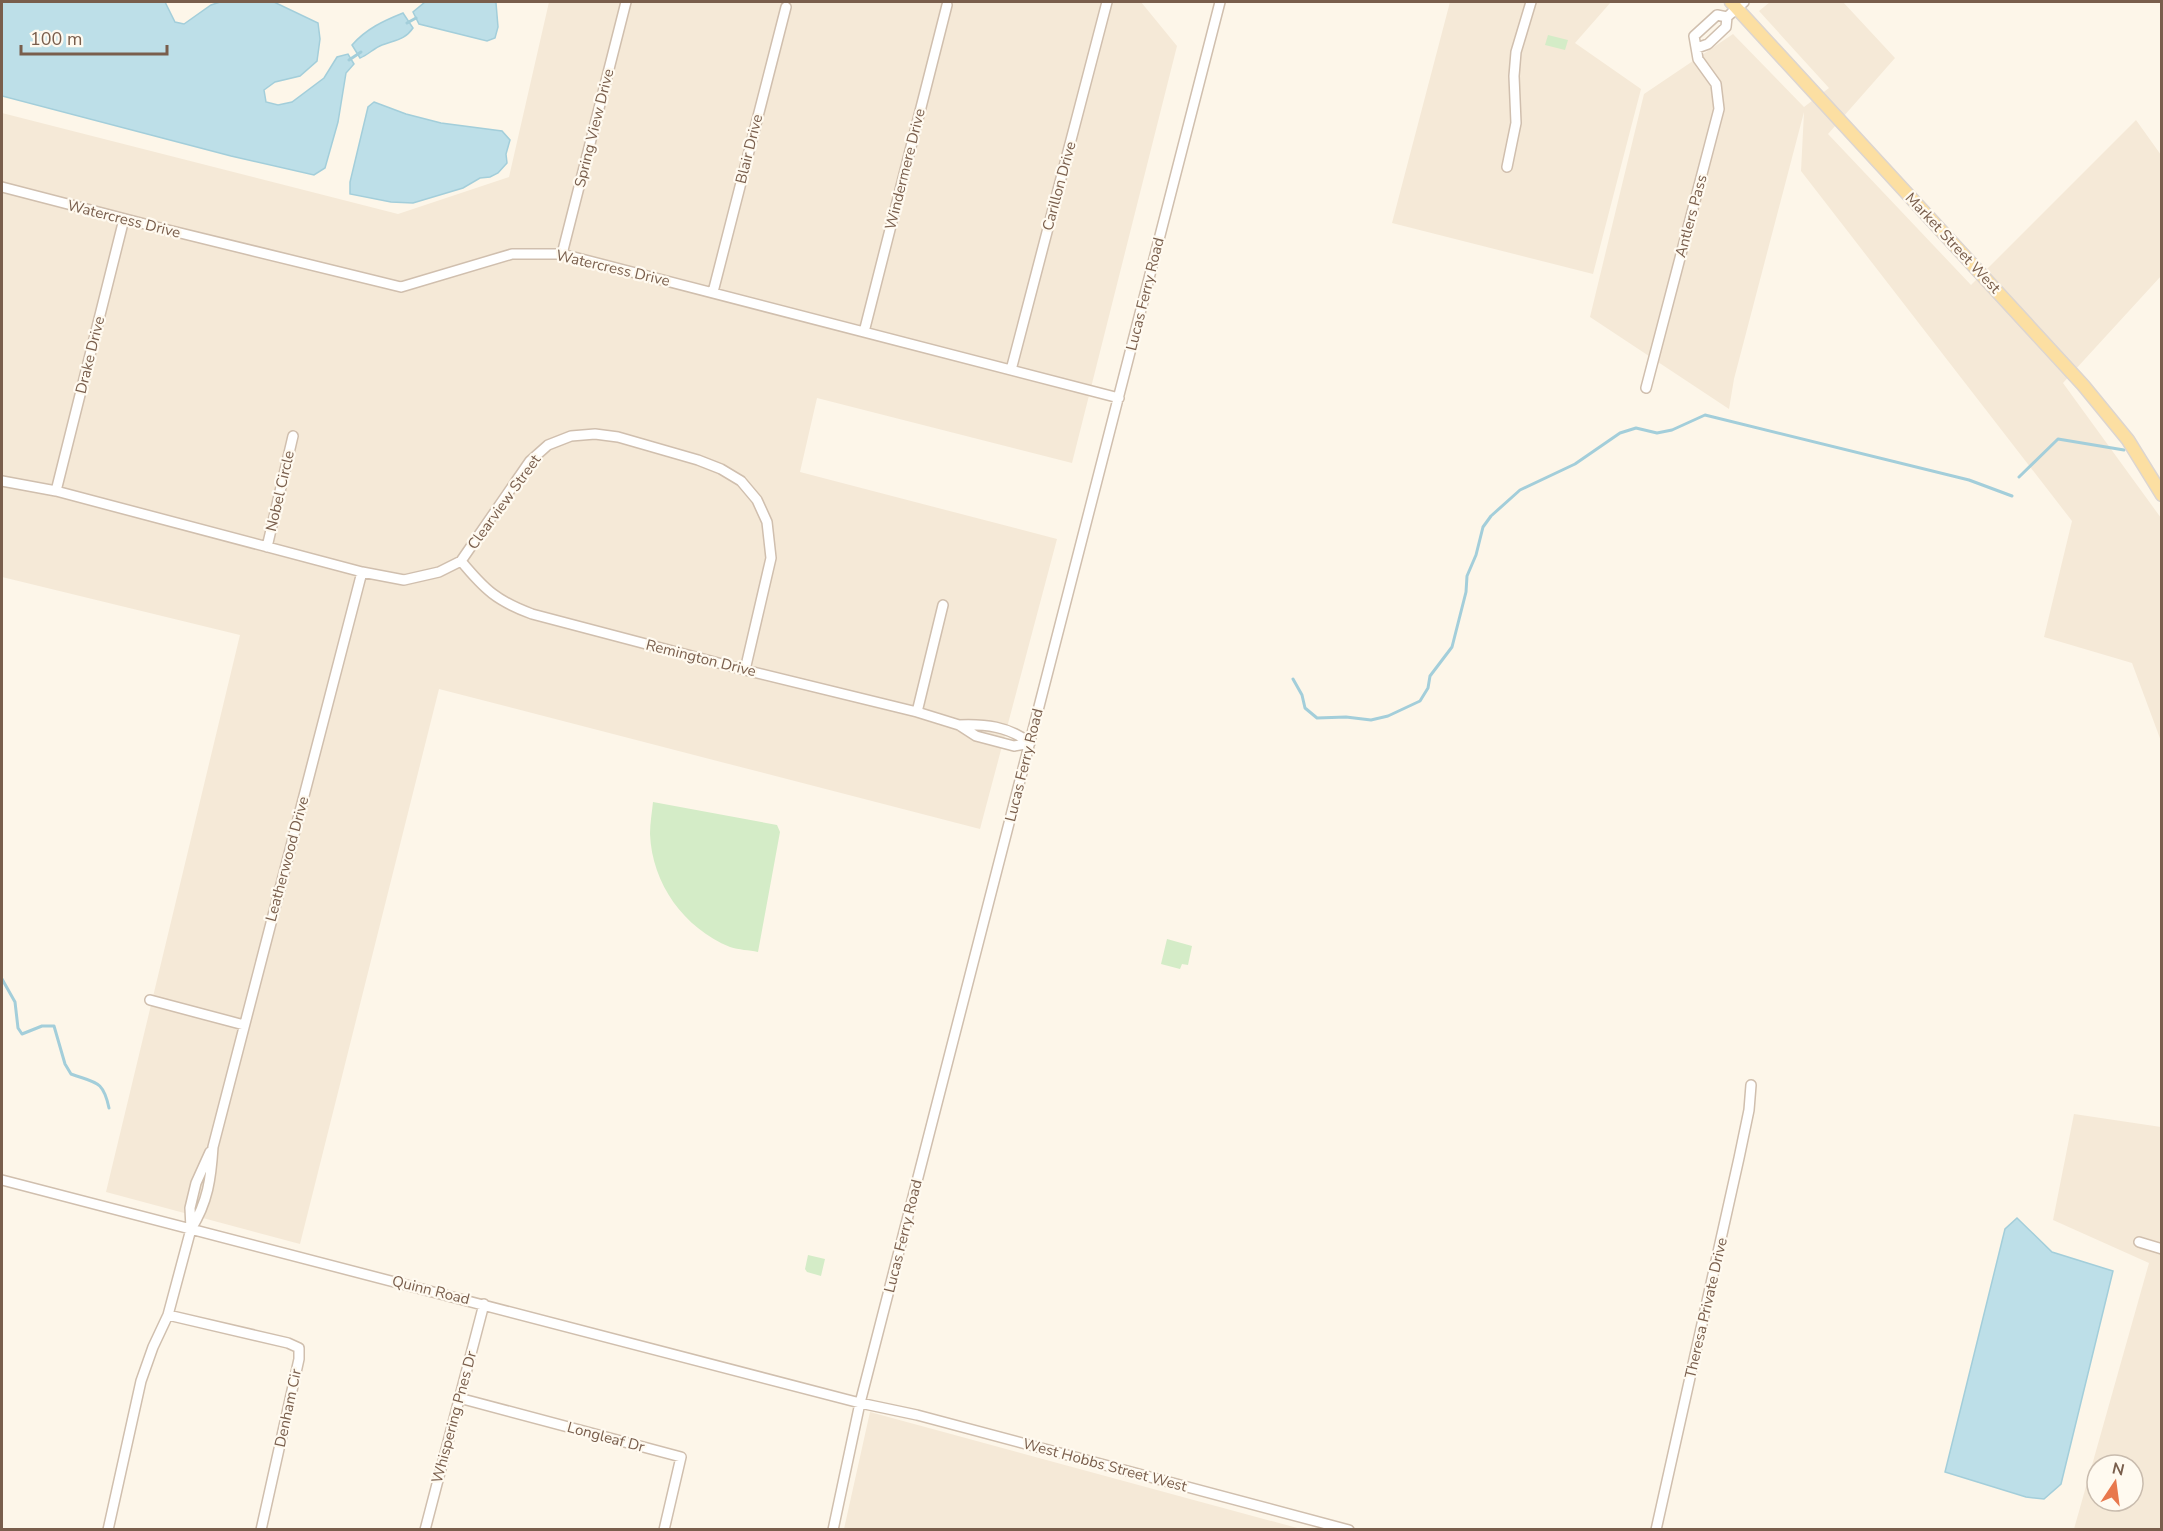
<svg xmlns="http://www.w3.org/2000/svg" width="2163" height="1531" font-family="'Nunito Sans',sans-serif">
	<style>
		.residential { fill: #f5e9d7; fill-rule: evenodd }
		.green { fill: #d4ecc7 }
		.water { fill: #bddfe8; stroke: #a3ceda; stroke-width: 1.5 }
		.lines { fill: none; stroke-linecap: round; stroke-linejoin: round }
		.stream { stroke: #a3ceda; stroke-width: 3 }
		.minor-casing { stroke: #d0bfae; stroke-width: 12 }
		.major-casing { stroke: #dcd5d0; stroke-width: 15 }
		.minor { stroke: #fff; stroke-width: 9 }
		.major { stroke: #fcdfa2; stroke-width: 12 }
		.labels { text-anchor: middle; stroke-width: 4.5; stroke-linejoin: round; paint-order: stroke }
		.street-label { font-size: 15px; fill: #795e4c; stroke: #fffaf0 }
	</style>
	<rect width="100%" height="100%" fill="#fdf6e9"/>
	<!-- residential -->
	<path class="residential" d="M549,2h592l36,44 -105,417 -255,-65 -17,74 257,67 -77,290 -541,-140 -139,555 -194,-52 134,-557 -238,-58v-464l396,101 111,-37z
		M1450,2h161l-36,41 66,46 -48,185 -201,-51z
		M1770,2h73l52,56 -67,76 143,151 165,-165 25,35v121l-98,107 98,135v223l-29,-78 -88,-26 28,-116 -271,-350 3,-59 -70,267 -5,30 -139,-92 54,-223 89,-60 71,73 25,-19 -70,-77z
		M2074,1114l87,13v402h-87l75,-266 -96,-43zM2097,1465h36v36h-36z
		M870,1412l431,117h-457z"/>
	<!-- green -->
	<path class="green" d="M1548,35l20,5 -3,10 -20,-5z
		M653,802l124,23 3,7 -22,120c-9,-2 -19,-2 -28,-5 -46,-19 -78,-63 -80,-113 0,-11 2,-22 3,-32z
		M1167,939l25,7 -4,19 -6,-1 -2,5 -19,-5z
		M808,1255l17,4 -4,17 -14,-4 -2,-3z"/>
	<!-- water -->
	<path class="water" d="M2,2h163l10,20 9,2 27,-19 9,-3h54l44,21 2,16 -3,22 -17,15 -25,6 -11,8 2,12 12,3 14,-3 32,-24 13,-21 11,-3 6,10 -8,9 -8,49 -13,46 -11,7 -83,-19 -229,-60z
		M425,2h69l2,1 2,24 -3,11 -8,3 -68,-17 -6,-12z
		M403,13l10,15c-8,12 -18,12 -31,17 -8,3 -14,10 -22,13l-8,-13c14,-16 31,-24 51,-32z
		M374,102l32,12 35,9 61,8 8,9 -4,14 1,9 -9,10 -8,4 -10,1 -17,10 -50,15 -22,-1 -41,-8v-12l18,-75z
		M2017,1218l35,34 61,19 -52,213 -17,15 -18,-2 -81,-25 60,-243z"/>
	<g class="lines">
		<!-- stream -->
		<path class="stream" d="M407,23l9,-5
			M349,60l12,-8
			M2019,477l39,-38 66,11
			M1293,679l9,16 3,13 12,10 29,-1 25,3 17,-4 32,-15 8,-13 2,-12 22,-29 14,-55 1,-16 9,-21 7,-28 8,-11 29,-26 55,-26 45,-31 16,-5 21,5 15,-3 33,-15 264,65 43,16
			M2,979l13,23 3,26 4,6 20,-8h12l11,38 6,10c25,9 32,6 38,34"/>
		<!-- minor casing -->
		<g class="minor-casing">
			<path id="minor" d="M1697,48l11,-4 18,-17 1,-10 17,-15
				M1507,167l9,-44 -2,-47 2,-24 15,-50
				M2,187l166,43 233,57 111,-33h50l557,144
				M562,254l64,-252
				M713,292l73,-285
				M864,332l83,-327
				M1011,370l96,-368
				M1646,388l73,-279 -3,-25 -18,-25 -4,-23 23,-21 10,2
				M2,481l54,10 306,81 42,8 35,-8 22,-11 69,-100 18,-16 23,-9 24,-2 23,3 80,23 23,9 20,12 16,19 10,22 4,36 -26,112
				M56,491l68,-272
				M267,547l26,-111
				M461,561c24,29 36,40 71,53l213,56 172,42 42,13 17,11 38,10 16,-3
				M917,712l26,-107
				M959,725c26,-1 49,1 71,18
				M150,1000l94,25
				M2,1180l858,223 57,12 432,115
				M191,1229c17,-27 20,-51 22,-82l149,-575
				M2139,1242l23,7
				M168,1315l120,28 11,5v11l-38,171
				M459,1398l222,59 -17,73
				M108,1530l33,-149 12,-34 15,-32 23,-86 -1,-21 6,-25 14,-31
				M425,1530l59,-226
				M833,1530l27,-127 360,-1401
				M1656,1530l83,-372 10,-48 2,-25"/>
		</g>
		<!-- major casing -->
		<g class="major-casing">
			<path id="major" d="M1731,2l352,383 45,55 34,55"/>
		</g>
		<!-- minor -->
		<use href="#minor" class="minor"/>
		<!-- major -->
		<use href="#major" class="major"/>
	</g>
	<g class="labels">
		<!-- street labels -->
		<g class="street-label">
			<text transform="translate(594 128) rotate(-76)" y="5">Spring View Drive</text>
			<text transform="translate(749 149) rotate(-76)" y="5">Blair Drive</text>
			<text transform="translate(905 169) rotate(-76)" y="5">Windermere Drive</text>
			<text transform="translate(1059 186) rotate(-75)" y="5">Carillon Drive</text>
			<text transform="translate(1691 216) rotate(-75)" y="5">Antlers Pass</text>
			<text transform="translate(124 219) rotate(14)" y="5">Watercress Drive</text>
			<text transform="translate(1953 243) rotate(47)" y="5">Market Street West</text>
			<text transform="translate(613 268) rotate(13)" y="5">Watercress Drive</text>
			<text transform="translate(1145 294) rotate(-76)" y="5">Lucas Ferry Road</text>
			<text transform="translate(90 355) rotate(-76)" y="5">Drake Drive</text>
			<text transform="translate(280 491) rotate(-77)" y="5">Nobel Circle</text>
			<text transform="translate(504 502) rotate(-54)" y="5">Clearview Street</text>
			<text transform="translate(701 658) rotate(14)" y="5">Remington Drive</text>
			<text transform="translate(1024 765) rotate(-76)" y="5">Lucas Ferry Road</text>
			<text transform="translate(287 859) rotate(-75)" y="5">Leatherwood Drive</text>
			<text transform="translate(903 1236) rotate(-76)" y="5">Lucas Ferry Road</text>
			<text transform="translate(431 1290) rotate(14)" y="5">Quinn Road</text>
			<text transform="translate(1706 1308) rotate(-77)" y="5">Theresa Private Drive</text>
			<text transform="translate(288 1408) rotate(-78)" y="5">Denham Cir</text>
			<text transform="translate(454 1417) rotate(-75)" y="5">Whispering Pnes Dr</text>
			<text transform="translate(606 1437) rotate(15)" y="5">Longleaf Dr</text>
			<text transform="translate(1105 1465) rotate(15)" y="5">West Hobbs Street West</text>
		</g>
	</g>
	<!-- border -->
	<rect width="2163" height="1531" fill="none" stroke="#795e4c" stroke-width="6"/>
	<!-- north arrow -->
	<g transform="translate(2115 1483) rotate(13)"><circle r="28" fill="#fffaf0" stroke="#c9bcae" stroke-width="1.5"/>
	<path d="M0-4.5L10 22L0 15L-10 22Z" fill="#e8784d"/>
	<text y="-9" font-size="16" font-weight="bold" text-anchor="middle" fill="#795e4c">N</text>
	</g>
	<!-- scale -->
	<path d="M21 45v9h146v-9" fill="none" stroke="#795e4c" stroke-width="3"/>
	<text x="30" y="45" font-size="18" fill="#795e4c" stroke="#fffaf0" stroke-width="4.5" paint-order="stroke">100 m</text>
</svg>
